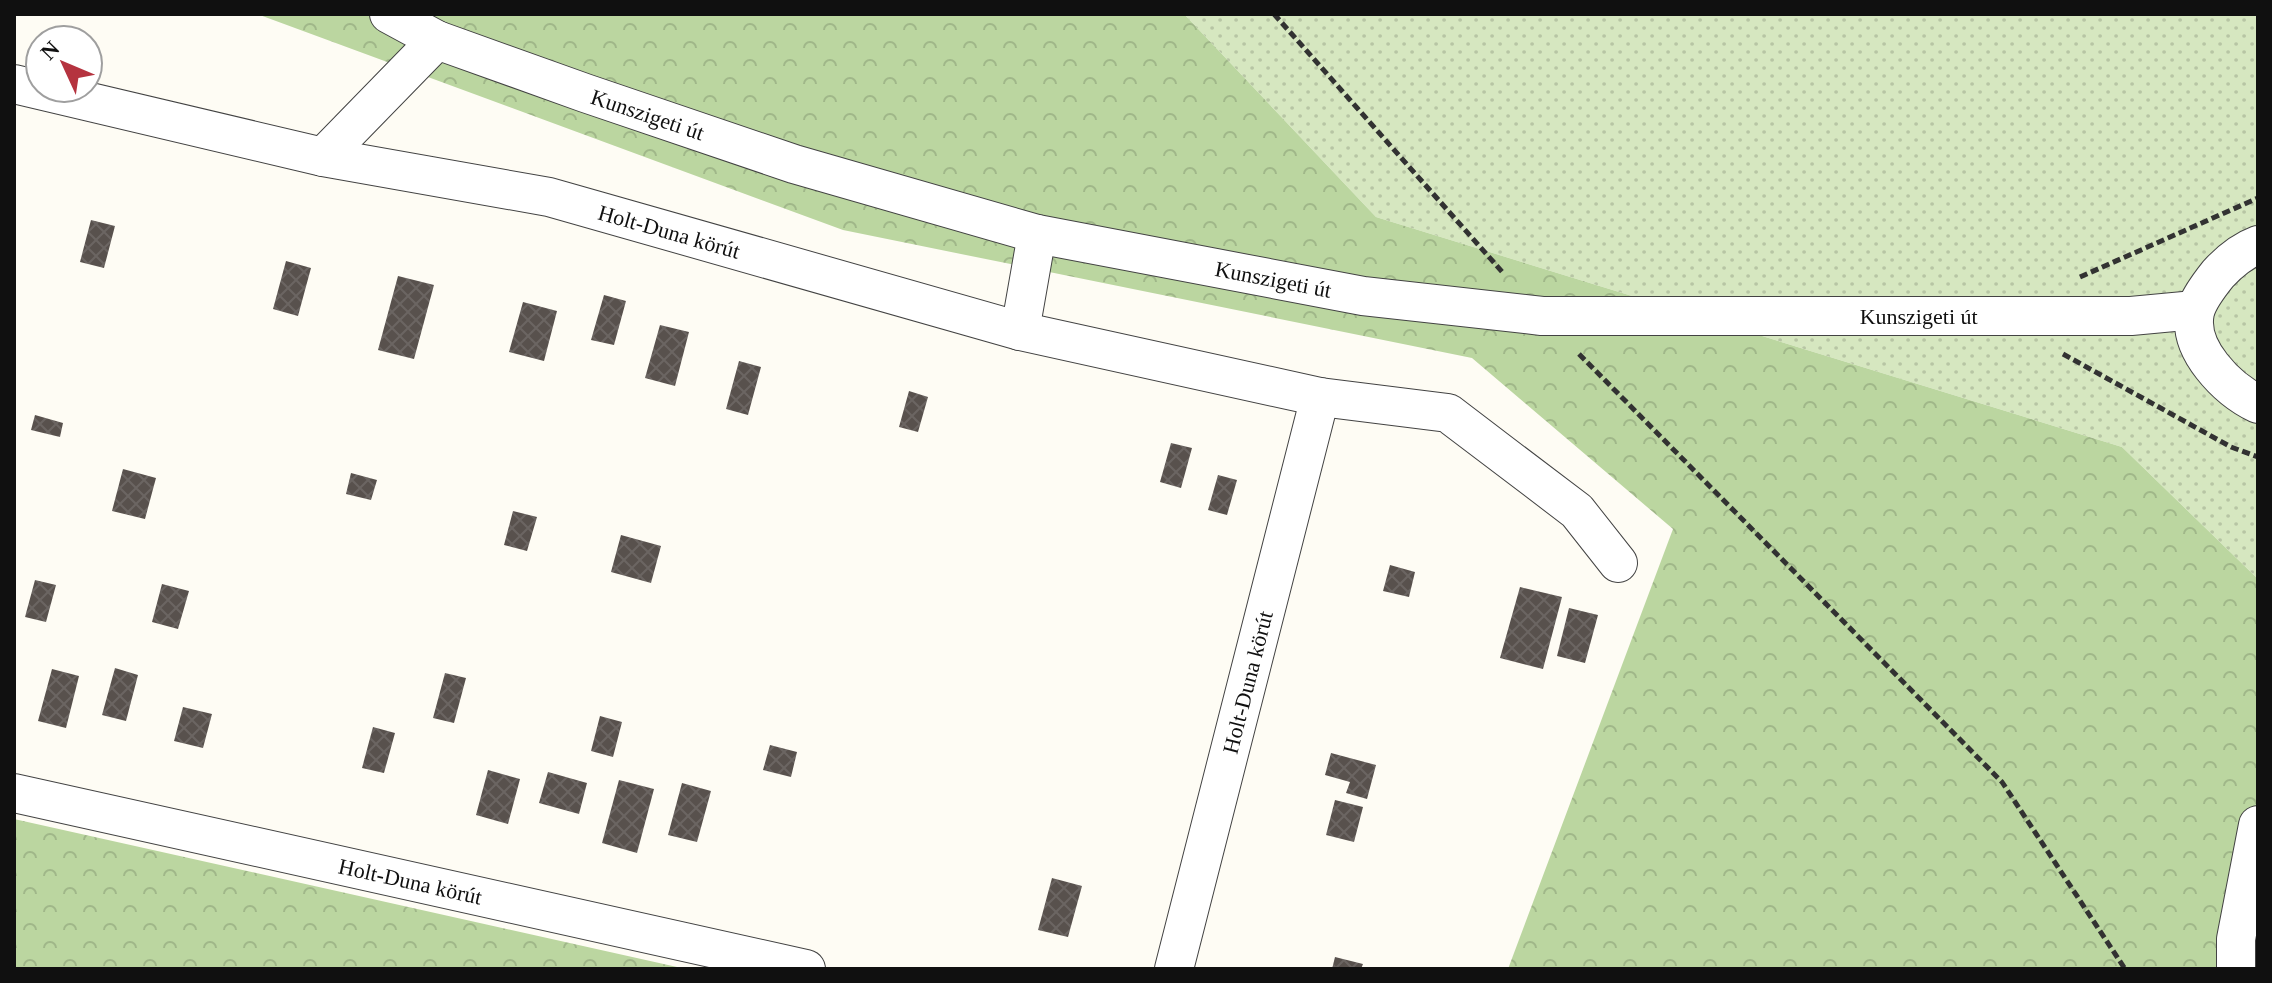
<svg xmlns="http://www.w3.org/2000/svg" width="2272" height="983" font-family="'Times New Roman',serif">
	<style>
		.grass { fill: url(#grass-dots) }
		.forest { fill: url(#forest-crowns) }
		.building { fill: url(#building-cross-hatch) }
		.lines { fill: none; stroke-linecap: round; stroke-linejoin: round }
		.street-casing { stroke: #434343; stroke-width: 40 }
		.path { stroke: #323232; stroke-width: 5; stroke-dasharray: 8 4; stroke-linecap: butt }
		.street { stroke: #fff; stroke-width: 38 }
		.labels { text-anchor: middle; stroke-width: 8; stroke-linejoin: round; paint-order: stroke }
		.street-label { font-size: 22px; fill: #101010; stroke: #fff }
	</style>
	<defs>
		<pattern id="grass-dots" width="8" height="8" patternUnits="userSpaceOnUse" patternTransform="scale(2)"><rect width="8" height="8" fill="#d6e7c0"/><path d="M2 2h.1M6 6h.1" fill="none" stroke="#b7c5a4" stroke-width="1.8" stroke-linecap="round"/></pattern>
		<pattern id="forest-crowns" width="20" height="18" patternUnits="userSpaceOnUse" patternTransform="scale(2)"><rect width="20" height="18" fill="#bbd6a0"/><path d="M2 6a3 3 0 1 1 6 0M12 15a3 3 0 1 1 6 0" fill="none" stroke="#a0b789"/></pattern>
		<pattern id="building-cross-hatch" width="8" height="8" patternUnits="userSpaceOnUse" patternTransform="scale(2)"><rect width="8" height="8" fill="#58514d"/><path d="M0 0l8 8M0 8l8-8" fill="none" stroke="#6b6562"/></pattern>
	</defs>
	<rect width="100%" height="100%" fill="#fefcf4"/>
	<!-- grass -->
	<path class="grass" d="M1184,14h1074v565l-136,-132 -746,-230z"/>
	<!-- forest -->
	<path class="forest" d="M257,14h927l192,203 746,230 136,132v390h-750l165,-440 -201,-171 -629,-128z
		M14,819l672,150h-672z"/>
	<!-- building -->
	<path class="building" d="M91,220l24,6 -11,42 -24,-6z
		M286,261l25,7 -13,48 -25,-7z
		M398,276l36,9 -20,74 -36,-9z
		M604,295l22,6 -12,44 -23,-5z
		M523,302l34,9 -13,50 -35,-9z
		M660,325l29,7 -14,54 -30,-8z
		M739,361l22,6 -13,48 -22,-6z
		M909,391l19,6 -10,35 -19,-5z
		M35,415l28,8 -3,14 -29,-7z
		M1171,443l21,5 -11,40 -21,-6z
		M123,469l33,9 -11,41 -33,-8z
		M351,473l26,7 -6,20 -25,-6z
		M1218,475l19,5 -10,35 -19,-5z
		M513,511l24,6 -10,34 -23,-6z
		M621,535l40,11 -10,37 -40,-11z
		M1390,565l25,7 -6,25 -26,-6z
		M35,580l21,5 -10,37 -21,-5z
		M162,584l27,7 -11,38 -26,-7z
		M1520,587l42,10 -19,72 -43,-11z
		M1569,608l29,7 -13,48 -28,-7z
		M115,668l23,7 -12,46 -24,-6z
		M52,669l27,7 -13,52 -28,-7z
		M445,673l21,5 -12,45 -21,-5z
		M183,707l29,7 -9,34 -29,-7z
		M600,716l22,6 -9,35 -22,-6z
		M373,727l22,6 -11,40 -22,-5z
		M770,745l27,7 -6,25 -28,-7z
		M1331,753l45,12 -9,34 -21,-6 4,-11 -25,-7z
		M488,770l32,9 -12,45 -32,-9z
		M548,772l39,11 -8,31 -40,-11z
		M619,780l35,9 -17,64 -35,-10z
		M682,783l29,8 -14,51 -29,-7z
		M1335,800l28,7 -9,35 -28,-7z
		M1052,878l30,8 -14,51 -30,-7z
		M1335,957l28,7 -2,5h-29z"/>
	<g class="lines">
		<!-- street casing -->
		<g class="street-casing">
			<g id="street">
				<path id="s1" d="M389,14l48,26 148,53 209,71 243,70 326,62 179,20h589l64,-6"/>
				<path id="s2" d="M14,84l309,73 226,40 471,134 300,66 128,16 129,98 41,52"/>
				<path d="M323,157l114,-117"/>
				<path d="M2258,245c-16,6 -29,17 -40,29 -8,10 -20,26 -23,38 -8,37 32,77 63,92"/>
				<path d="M1020,331l17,-97"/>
				<path id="s3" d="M14,793l792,176"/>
				<path id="s4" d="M1174,969l146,-572"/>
				<path d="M2236,969v-30l22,-114"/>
			</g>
		</g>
		<!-- path -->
		<path class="path" d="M1274,14l230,260
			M2080,277l178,-79
			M1579,354l423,428 123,187
			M2063,354l168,93 27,10"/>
		<!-- street -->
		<use href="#street" class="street"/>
	</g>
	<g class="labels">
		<!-- street labels -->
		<g class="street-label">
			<text dy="8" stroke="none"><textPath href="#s1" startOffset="278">Kunszigeti út</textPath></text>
			<text dy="8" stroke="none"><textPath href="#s2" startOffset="672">Holt-Duna körút</textPath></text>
			<text dy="8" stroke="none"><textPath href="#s1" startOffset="926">Kunszigeti út</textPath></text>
			<text dy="8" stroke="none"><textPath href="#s1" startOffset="1574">Kunszigeti út</textPath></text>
			<text dy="8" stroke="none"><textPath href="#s4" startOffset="296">Holt-Duna körút</textPath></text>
			<text dy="8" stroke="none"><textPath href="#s3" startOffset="406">Holt-Duna körút</textPath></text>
		</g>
	</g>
	<!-- border -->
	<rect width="2272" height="983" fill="none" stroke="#101010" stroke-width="32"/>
	<!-- north arrow -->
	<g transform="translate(64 64) rotate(314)"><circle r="38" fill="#ffffff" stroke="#9f9f9f" stroke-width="2"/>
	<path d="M0-6L14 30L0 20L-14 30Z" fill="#b5333f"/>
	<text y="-12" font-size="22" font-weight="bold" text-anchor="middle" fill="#101010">N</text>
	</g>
</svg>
